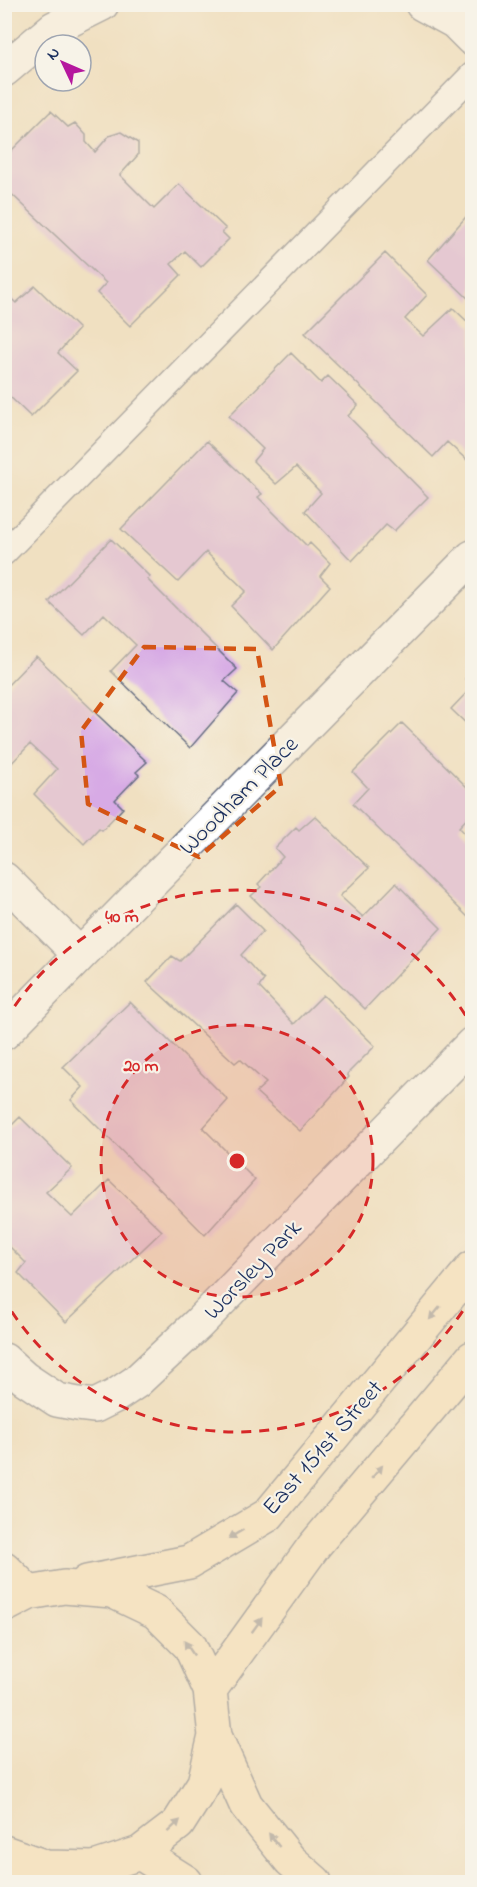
<svg xmlns="http://www.w3.org/2000/svg" width="477" height="1887" font-family="'Indie Flower',sans-serif">
	<style>
		.building { fill: #d7aae5 }
		.lines { fill: none; stroke-linecap: round; stroke-linejoin: round }
		.lane-casing { stroke: #666d81; stroke-width: 27 }
		.street-casing { stroke: #666d81; stroke-width: 36 }
		.secondary-casing { stroke: #666d81; stroke-width: 36 }
		.lane { stroke: #fff; stroke-width: 24 }
		.street { stroke: #fff; stroke-width: 33 }
		.secondary { stroke: #fbe6c4; stroke-width: 33 }
		.oneway { fill: #8b8a91 }
		.marked { fill: none; stroke: #d45514; stroke-width: 4.5; stroke-dasharray: 12 8; stroke-linejoin: round }
		.ring { fill: none; stroke: #d62828; stroke-width: 3; stroke-dasharray: 10 8 }
		.labels { text-anchor: middle; stroke-width: 4.5; stroke-linejoin: round; paint-order: stroke }
		.street-label { font-size: 24px; fill: #1b2f5e; stroke: #f7f3e8 }
		.centre { fill: #d62828; stroke: #f7f3e8; stroke-width: 3 }
		.ring-label { font-size: 18px; text-anchor: middle; font-weight: bold; fill: #d62828; stroke: #f7f3e8; stroke-width: 4.5; stroke-linejoin: round; paint-order: stroke }
	</style>
	<rect width="100%" height="100%" fill="#f7f3e8"/>
	<filter id="ink" filterUnits="userSpaceOnUse"><feTurbulence type="fractalNoise" baseFrequency=".0167" numOctaves="2"/><feDisplacementMap in="SourceGraphic" scale="12" xChannelSelector="R" yChannelSelector="G"/><feConvolveMatrix kernelMatrix="1 2 1 2 8 2 1 2 1" color-interpolation-filters="sRGB"/></filter>
	<filter id="wash" filterUnits="userSpaceOnUse"><feTurbulence type="fractalNoise" baseFrequency=".008" numOctaves="4" result="noise"/><feDisplacementMap in="SourceGraphic" scale="24" xChannelSelector="R" yChannelSelector="G"/><feGaussianBlur stdDeviation="1.35" result="paint"/><feColorMatrix in="noise" values="0 0 0 0 0 0 0 0 0 0 0 0 0 0 0 0 0 1.4 0 .05"/><feComposite in="paint" operator="in"/></filter>
	<g filter="url(#wash)">
		<rect width="100%" height="100%" fill="#f0e0c1"/>
		<g id="blocks">
			<!-- building -->
			<path class="building" d="M51,111l17,16 7,-4 11,12v7l9,10 14,-16 12,-4 17,11v12l-18,20 34,34 25,-25 47,45 -4,3 7,7 -28,28 -16,-16 -14,13 10,11 -51,51 -33,-33 9,-10 -102,-96v-29z
				M472,210v92l-44,-42z
				M385,253l42,42 -22,24 18,17 30,-28 19,18v131l-4,4 -21,-19 -14,15 -128,-124z
				M35,286l44,43 -21,24 19,18 -46,46 -27,-26v-99l12,11z
				M291,353l30,30 7,-7 30,29 -10,11 80,81 -34,34 -8,-6 -34,36 -47,-50 16,-18 -25,-26 -20,17 -23,-23 10,-12 -34,-33z
				M207,441l55,53 -4,3 49,49 3,-3 20,20 -10,13 10,10 -57,64 -42,-44 15,-15 -40,-39 -28,30 -57,-53z
				M111,539l39,38 -3,2 90,90 -13,12 14,12 -48,55 -79,-77 25,-26 -32,-31 -20,21 -35,-33z
				M36,656l111,106 -11,10 3,3 -24,25 8,8 -21,22 -3,-2 -15,16 -50,-50 23,-25 -27,-25 -25,26v-82z
				M472,672v13l-7,-6z
				M472,687v42l-21,-20z
				M402,723l70,69v21l-13,14 13,14v80l-119,-117 15,-16 -15,-16z
				M315,816l54,52 -29,28 23,21 33,-34 45,45 -76,81 -114,-113 10,-9 -3,-3 25,-27 -8,-9 21,-21 3,3z
				M236,904l27,27 -22,24 23,25 -5,7 35,37 29,-29 52,51 -28,28 2,3 -49,54 -44,-39 10,-9 -26,-24 -5,4 -88,-81 25,-26 8,5z
				M130,1002l98,98 -25,28 52,52 -50,55 -134,-135 12,-13 -20,-20z
				M20,1117l52,51 -26,24 26,25 37,-37 53,51 -96,91 -48,-49 8,-10 -22,-22v-113l3,2z"/>
		</g>
	</g>
	<g filter="url(#ink)">
		<use href="#blocks" fill-opacity="0" stroke="#666d81" stroke-width="1.5"/>
		<g class="lines">
			<!-- lane casing -->
			<g class="lane-casing">
				<path id="lane" d="M4,553l468,-478"/>
			</g>
			<!-- street casing -->
			<g class="street-casing">
				<path id="street" d="M422,4l33,18 17,17
					M4,70l50,-42 48,-24
					M4,879l76,76
					M4,1033l76,-78 392,-398
					M4,1360l20,18 33,22 21,4 17,2 20,-10 21,-14 62,-58 274,-280"/>
			</g>
			<!-- secondary casing -->
			<g class="secondary-casing">
				<path id="secondary" d="M4,1568l25,25
					M87,1582l102,-20 79,-47 204,-247
					M4,1606l25,-13 35,-6 48,4 44,21 34,34 20,44 5,46 -11,47 -26,41 -38,29 -46,15 -48,-1 -42,-15
					M210,1690l104,-144 158,-188
					M215,1736l31,69 44,55 25,22
					M140,1853l46,29
					M4,1882l42,-15"/>
			</g>
			<!-- lane -->
			<use href="#lane" class="lane"/>
			<!-- street -->
			<use href="#street" class="street"/>
			<!-- secondary -->
			<use href="#secondary" class="secondary"/>
		</g>
		<!-- one-way arrows -->
		<defs><path id="oneway-solid" d="M-6-.8H1V-3.2L6.5 0L1 3.2V.8H-6Z" transform="scale(1.5)"/></defs>
		<g class="oneway">
			<use href="#oneway-solid" transform="translate(435 1313) rotate(130)"/>
			<use href="#oneway-solid" transform="translate(377 1472) rotate(-50)"/>
			<use href="#oneway-solid" transform="translate(236 1534) rotate(149)"/>
			<use href="#oneway-solid" transform="translate(257 1625) rotate(-54)"/>
			<use href="#oneway-solid" transform="translate(189 1648) rotate(-124)"/>
			<use href="#oneway-solid" transform="translate(174 1826) rotate(-43)"/>
			<use href="#oneway-solid" transform="translate(274 1840) rotate(-128)"/>
		</g>
	</g>
	<!-- marked area -->
	<path d="M0 0H477V1887H0ZM144,647l113,2 24,137 -82,71 -111,-53 -7,-73z" fill="#f0e0c1" fill-opacity=".55" fill-rule="evenodd"/>
	<path class="marked" d="M144,647l113,2 24,137 -82,71 -111,-53 -7,-73z"/>
	<!-- distance rings -->
	<circle cx="237" cy="1161" r="136" fill="#d62828" fill-opacity=".12"/>
	<g class="ring">
		<circle cx="237" cy="1161" r="136"/>
		<path d="M472 1296A271 271 0 0 1 5 1301M5 1021A271 271 0 0 1 472 1026"/>
	</g>
	<g class="labels">
		<!-- street labels -->
		<g class="street-label">
			<text transform="translate(238 795) rotate(-45)" y="8">Woodham Place</text>
			<text transform="translate(252 1269) rotate(-46)" y="8">Worsley Park</text>
			<text transform="translate(322 1447) rotate(-49)" y="8">East 151st Street</text>
		</g>
	</g>
	<circle cx="237" cy="1161" r="9" class="centre"/>
	<g class="ring-label">
		<text x="122" y="922">40 m</text>
		<text x="141" y="1071">20 m</text>
	</g>
	<!-- margin -->
	<rect width="477" height="1887" fill="none" stroke="#f7f3e8" stroke-width="24"/>
	<!-- north arrow -->
	<g transform="translate(63 63) rotate(314)"><circle r="28" fill="#f7f3e8" stroke="#9fa5b1" stroke-width="1.5"/>
	<path d="M0-4.5L10 22L0 15L-10 22Z" fill="#b5179e"/>
	<text y="-9" font-size="16" font-weight="bold" text-anchor="middle" fill="#1b2f5e">N</text>
	</g>
</svg>
